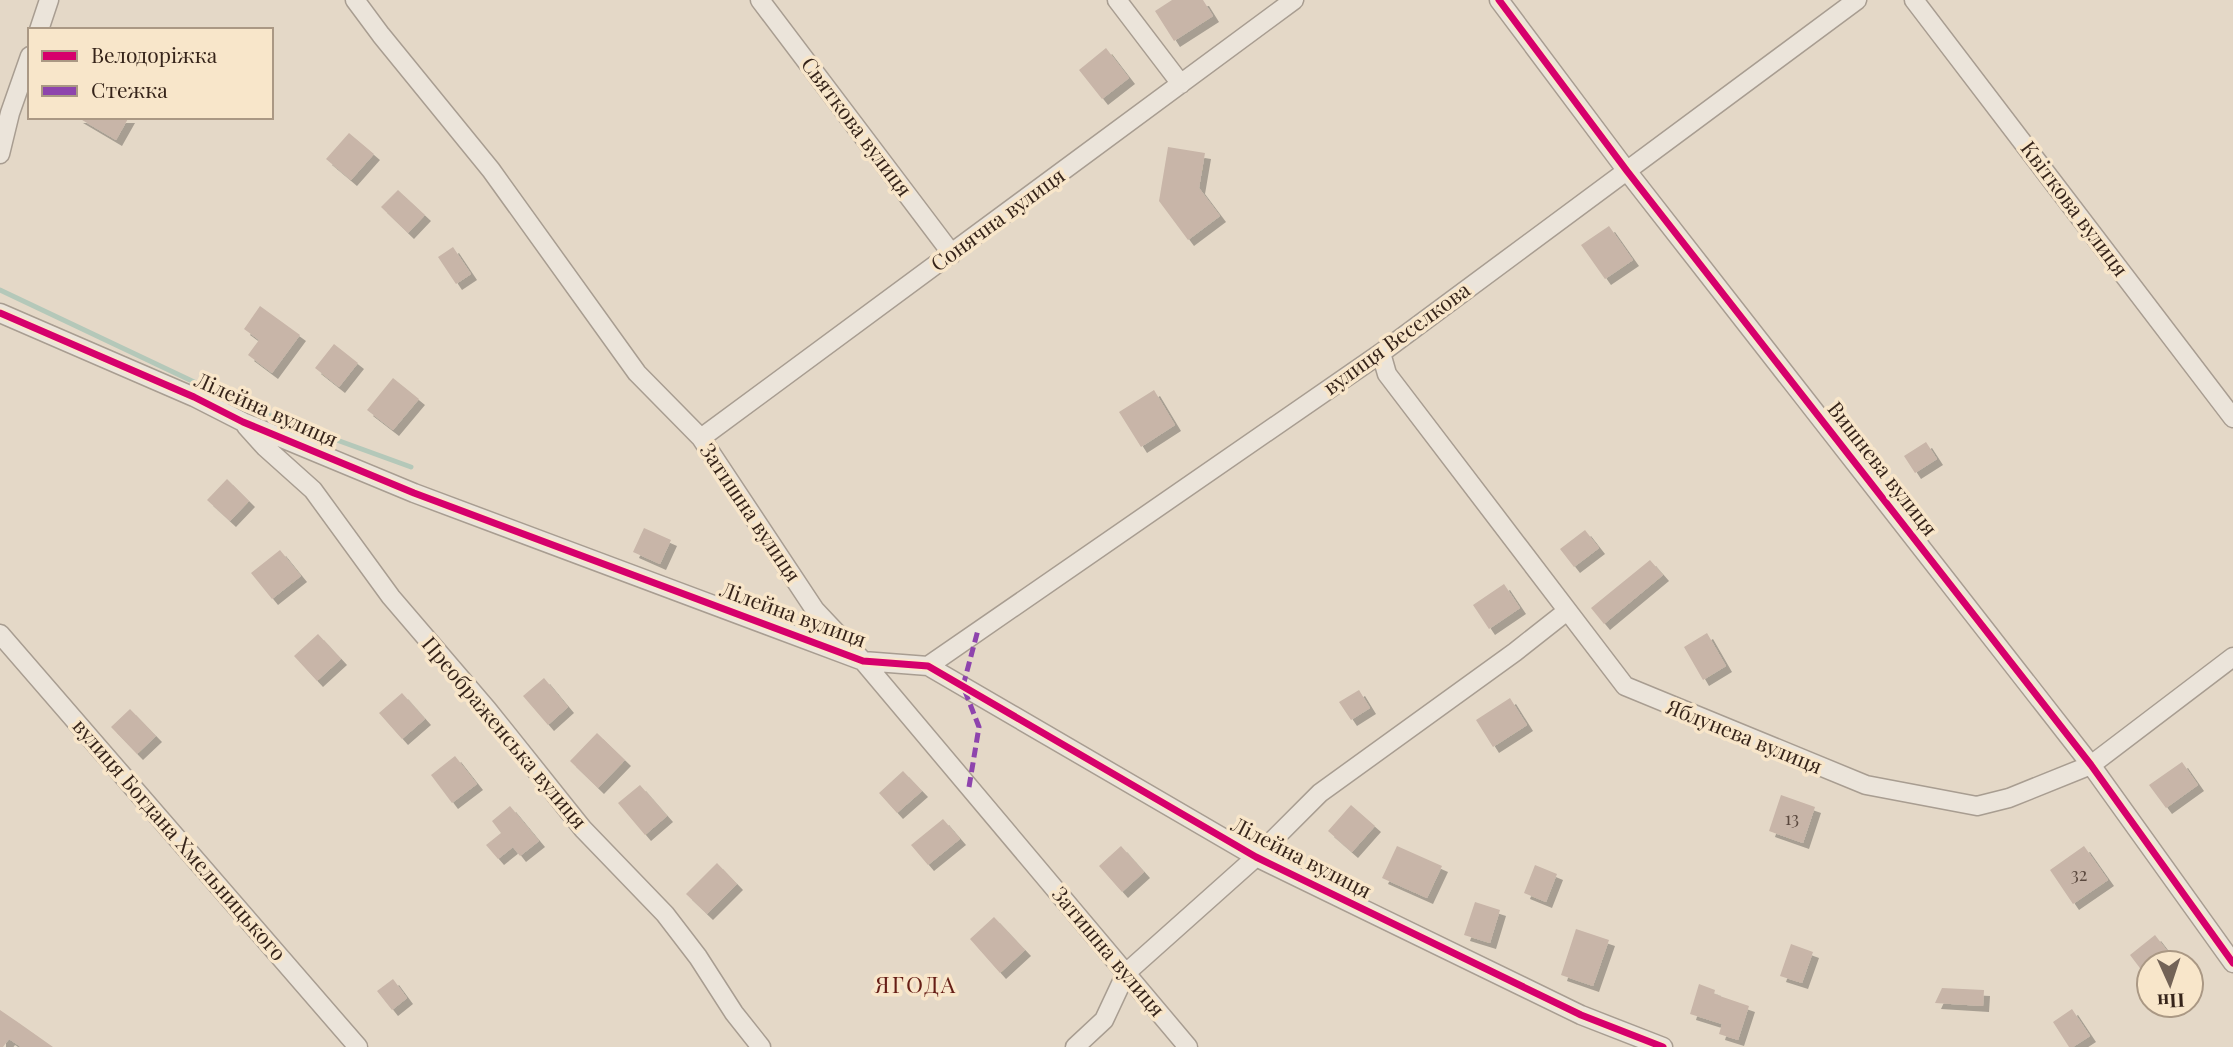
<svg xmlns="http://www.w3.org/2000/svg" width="2233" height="1047" font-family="'Playfair Display',serif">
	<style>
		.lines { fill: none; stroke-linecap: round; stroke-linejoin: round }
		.stream { stroke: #b4c8b9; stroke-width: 5 }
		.building { fill: #c8b5a8; filter: url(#shadow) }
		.street-casing { stroke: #a89d91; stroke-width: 21 }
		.street { stroke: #ebe4da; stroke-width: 18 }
		.quiet { stroke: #8e44ad; stroke-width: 5; stroke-dasharray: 10 5; stroke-linecap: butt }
		.cycleway-casing { stroke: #f8e6ca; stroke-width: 11 }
		.cycleway { stroke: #d6006c; stroke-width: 7 }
		.labels { text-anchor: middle; stroke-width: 7; stroke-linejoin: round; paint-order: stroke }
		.number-label { font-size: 18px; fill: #5a483e }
		.street-label { font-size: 21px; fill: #36241a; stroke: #f8e6ca }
		.neighbourhood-label { font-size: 23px; letter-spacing: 2px; fill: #661e16; stroke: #f8e6ca }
	</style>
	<defs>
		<filter id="shadow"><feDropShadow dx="6" dy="6" stdDeviation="0" flood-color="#0004"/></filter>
	</defs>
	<rect width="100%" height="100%" fill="#e4d8c7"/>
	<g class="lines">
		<!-- stream -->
		<path class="stream" d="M0,290l249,118 162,59"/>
	</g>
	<!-- building -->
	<path class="building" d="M1172,0h31l10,16 -39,25 -19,-30z
		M1106,48l23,30 -27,21 -23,-29z
		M77,117h52l-13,23z
		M349,133l25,21 -23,26 -25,-21z
		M1168,147l37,6 -6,35 21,28 -32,24 -29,-39z
		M398,190l27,25 -17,18 -27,-26z
		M1609,226l24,34 -28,19 -24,-34z
		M453,247l18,27 -15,10 -18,-27z
		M260,306l40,29 -28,38 -24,-18 11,-15 -15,-11z
		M334,344l24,19 -19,24 -24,-19z
		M393,378l26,21 -26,31 -26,-20z
		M1154,390l21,35 -34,22 -22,-35z
		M1926,442l11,17 -22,14 -11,-17z
		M227,479l22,22 -19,20 -23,-21z
		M644,528l27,12 -11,24 -27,-12z
		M1585,530l14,18 -25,19 -14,-18z
		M280,550l21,26 -29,23 -21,-26z
		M1650,560l13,15 -59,49 -13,-16z
		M1504,584l16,24 -31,21 -16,-24z
		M1707,633l19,33 -23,14 -19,-33z
		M318,634l23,25 -24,22 -23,-25z
		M544,678l24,29 -20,18 -25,-29z
		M1359,690l11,18 -19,12 -12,-18z
		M402,693l23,26 -23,20 -23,-26z
		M1510,698l17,27 -34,22 -17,-27z
		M130,709l26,27 -19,18 -26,-27z
		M597,733l28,27 -27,28 -28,-27z
		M455,756l22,28 -25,19 -21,-28z
		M2182,762l16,23 -32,23 -17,-23z
		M903,771l19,20 -25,22 -18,-20z
		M640,785l27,31 -22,19 -27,-32z
		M1781,795l34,12 -12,36 -34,-12z
		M1351,805l24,21 -23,26 -24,-21z
		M510,806l29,35 -19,15 -7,-9 -15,12 -12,-14 15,-12 -9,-12z
		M943,819l17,20 -32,26 -17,-20z
		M1121,846l23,26 -22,20 -23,-26z
		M1397,846l45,20 -15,32 -45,-20z
		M2084,846l24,34 -35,24 -23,-34z
		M717,863l20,21 -30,30 -21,-20z
		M1535,865l22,9 -11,28 -22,-9z
		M1475,902l25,8 -10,33 -26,-8z
		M994,917l31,33 -25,23 -30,-34z
		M1576,929l33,11 -16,46 -32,-11z
		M2155,935l17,22 -8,6h-15v17l-19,-25z
		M1791,944l22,8 -11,31 -22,-7z
		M393,979l14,19 -15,12 -15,-19z
		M1699,984l16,6 -1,4 35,12 -11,34 -19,-6 3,-10 -32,-10z
		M1942,988l42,2 -1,16 -48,-3z
		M2072,1009l18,27 -17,11h-4l-16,-25z
		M0,1010l19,13 34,24h-32l-12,-8 -6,8h-3z"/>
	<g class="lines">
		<!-- street casing -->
		<g class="street-casing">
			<path id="street" d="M355,0l26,35 110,135 146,203 64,65 114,172 48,51 325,386
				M760,0l192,254
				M1117,0l64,84
				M1499,0l128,171 464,594 142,198
				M1914,0l319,418
				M39,30l10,-30
				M0,154l10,-41 20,-57
				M0,313l194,84 49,25 171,71 449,168 65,5 328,191 325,158 82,32
				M1381,353l6,21 238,312 241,99 111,21 32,-8 82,-33 142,-108
				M246,426l19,21 48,43 78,107 96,112 96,120 82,85 33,43 36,56 27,34
				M701,438l593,-438
				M0,634l358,413
				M928,666l453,-313 476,-353
				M1075,1047l29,-27 22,-47 130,-116 64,-64 195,-141 52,-41"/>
		</g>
		<!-- street -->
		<use href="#street" class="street"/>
		<!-- quiet -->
		<path class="quiet" d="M969,787l10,-60 -16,-41 15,-56"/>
		<!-- cycleway casing -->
		<g class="cycleway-casing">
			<path id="cycleway" d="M1499,0l128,171 464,594 142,198
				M0,313l194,84 49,25 171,71 449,168 65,5 328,191 325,158 82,32"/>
		</g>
		<!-- cycleway -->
		<use href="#cycleway" class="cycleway"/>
	</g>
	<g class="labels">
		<!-- number labels -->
		<g class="number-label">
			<text x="1792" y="825">13</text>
			<text x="2079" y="881">32</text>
		</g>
		<!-- street labels -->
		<g class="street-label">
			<text transform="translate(856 127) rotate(53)" y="7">Святкова вулиця</text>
			<text transform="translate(2074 209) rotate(53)" y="7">Квіткова вулиця</text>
			<text transform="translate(998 220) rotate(-36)" y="7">Сонячна вулиця</text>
			<text transform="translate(1397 339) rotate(-36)" y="7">вулиця Веселкова</text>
			<text transform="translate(266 410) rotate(24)" y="7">Лілейна вулиця</text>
			<text transform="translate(1882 469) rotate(52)" y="7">Вишнева вулиця</text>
			<text transform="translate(750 513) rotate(56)" y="7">Затишна вулиця</text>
			<text transform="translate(793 615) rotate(20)" y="7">Лілейна вулиця</text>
			<text transform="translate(504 733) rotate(50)" y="7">Преображенська вулиця</text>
			<text transform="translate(1744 737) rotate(22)" y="7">Яблунева вулиця</text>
			<text transform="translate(179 840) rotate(49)" y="7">вулиця Богдана Хмельницького</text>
			<text transform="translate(1301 858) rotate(27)" y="7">Лілейна вулиця</text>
			<text transform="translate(1108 952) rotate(50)" y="7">Затишна вулиця</text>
		</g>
		<!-- neighbourhood labels -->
		<g class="neighbourhood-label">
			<text x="916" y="993">ЯГОДА</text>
		</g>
	</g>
	<!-- legend -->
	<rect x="28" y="28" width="245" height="91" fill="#f8e6ca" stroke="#aa9884" stroke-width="2"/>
	<rect x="42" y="51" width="35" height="10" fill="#d6006c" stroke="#aa9884" stroke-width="2"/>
	<text x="91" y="63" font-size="21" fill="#36241a">Велодоріжка</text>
	<rect x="42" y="86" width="35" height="10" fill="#8e44ad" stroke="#aa9884" stroke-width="2"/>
	<text x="91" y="98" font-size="21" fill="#36241a">Стежка</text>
	<!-- north arrow -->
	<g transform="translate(2170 984) rotate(177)"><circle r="33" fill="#f8e6ca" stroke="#aa9884" stroke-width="2"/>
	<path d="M0-5L12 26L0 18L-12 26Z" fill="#736357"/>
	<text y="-10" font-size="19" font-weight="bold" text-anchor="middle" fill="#36241a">Пн</text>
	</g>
</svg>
